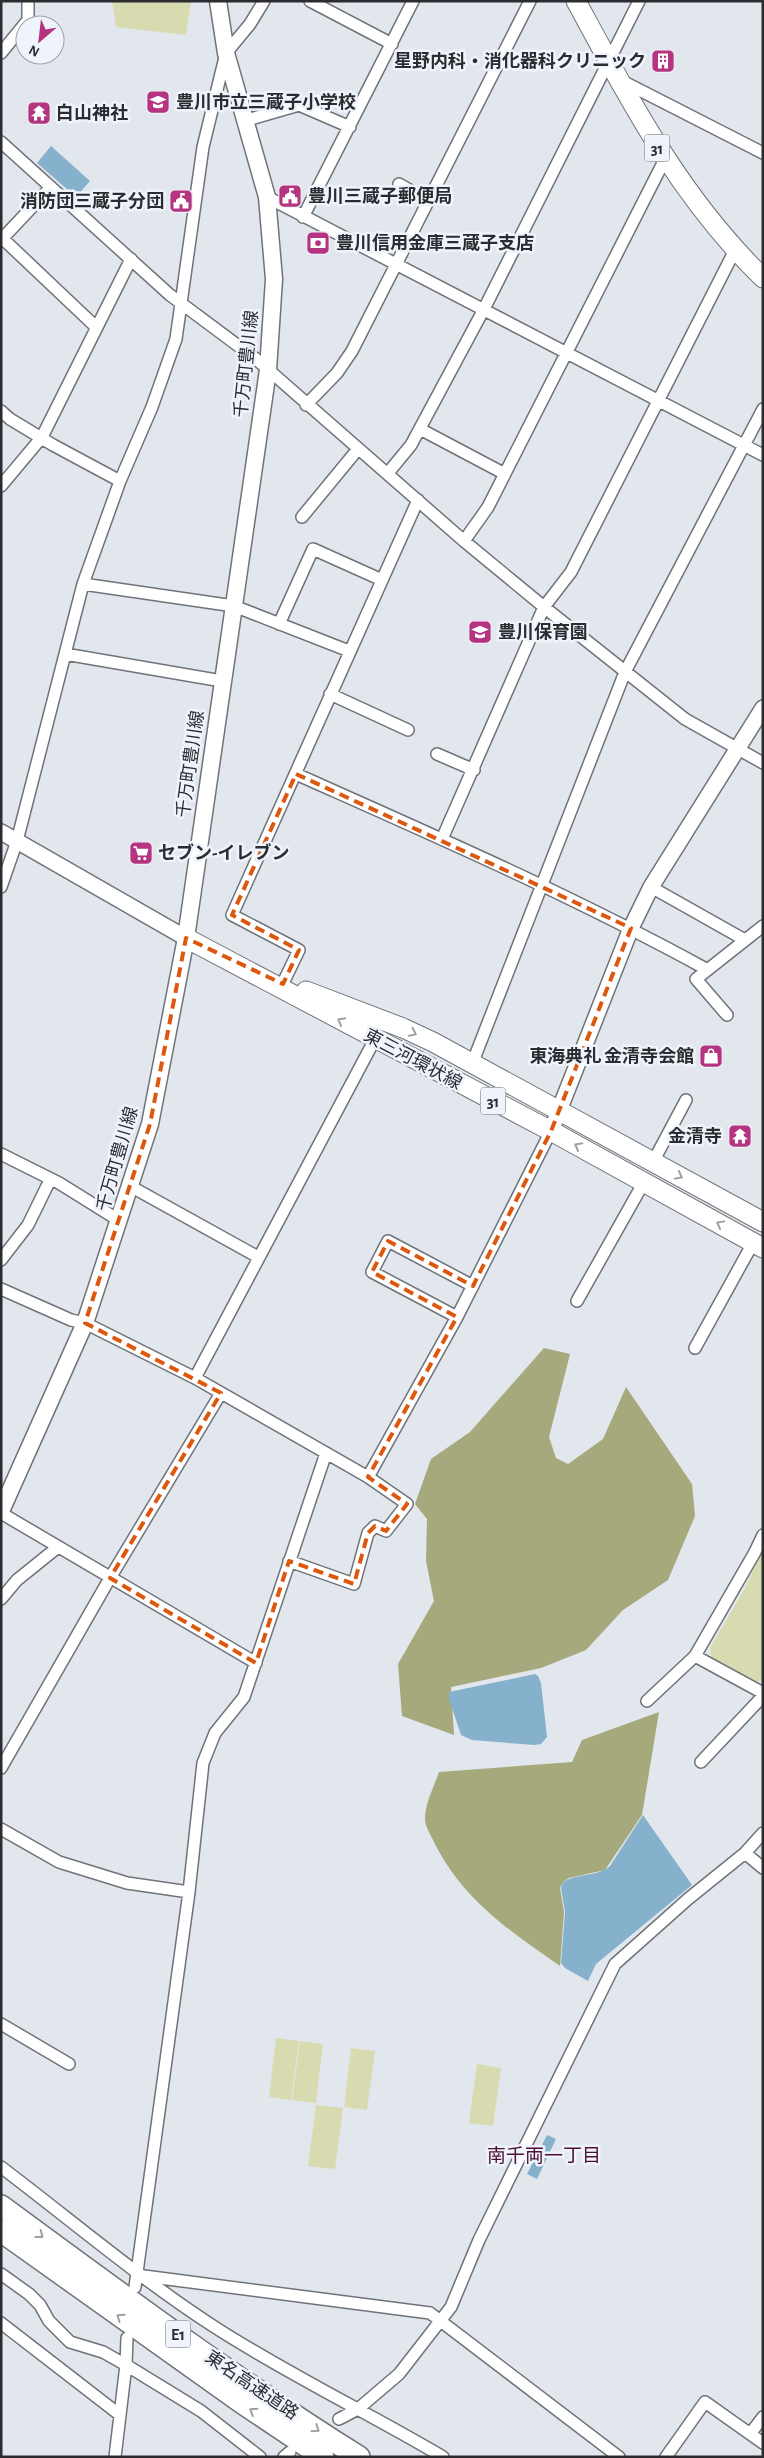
<svg xmlns="http://www.w3.org/2000/svg" width="764" height="2458" font-family="'Alegreya Sans','Noto Sans JP',sans-serif">
	<style>
		.green { fill: #d8dbb0 }
		.forest { fill: #a6a97c }
		.water { fill: #85b1cc }
		.lines { fill: none; stroke-linecap: round; stroke-linejoin: round }
		.minor-casing { stroke: #6f7379; stroke-width: 14 }
		.tertiary-casing { stroke: #6f7379; stroke-width: 18 }
		.secondary-casing { stroke: #6f7379; stroke-width: 19 }
		.primary-casing { stroke: #6f7379; stroke-width: 21 }
		.motorway-casing { stroke: #6f7379; stroke-width: 24 }
		.minor { stroke: #fff; stroke-width: 11 }
		.tertiary { stroke: #fff; stroke-width: 15 }
		.secondary { stroke: #fff; stroke-width: 16 }
		.primary { stroke: #fff; stroke-width: 19 }
		.motorway { stroke: #fff; stroke-width: 21 }
		.oneway { stroke: #9fa0a1 }
		.marked { fill: none; stroke: #de570e; stroke-width: 4; stroke-dasharray: 10 6; stroke-linejoin: round }
		.labels { text-anchor: middle; stroke-width: 5; stroke-linejoin: round; paint-order: stroke }
		.shield { fill: #eff3fb; stroke: #65686c; stroke-width: 1 }
		.shield-label { font-size: 16px; font-weight: bold; fill: #2a2c2f }
		.poi-label { font-size: 18px; font-weight: bold; fill: #2a2c2f; stroke: #eff3fb; text-anchor: start }
		.street-label { font-size: 18px; fill: #2a2c2f; stroke: #eff3fb }
		.neighbourhood-label { font-size: 19px; fill: #4d1035; stroke: #eff3fb }
	</style>
	<rect width="100%" height="100%" fill="#e2e6ed"/>
	<!-- green -->
	<path class="green" d="M112,1h79l-5,34 -70,-8z
		M763,1549v131l-6,2 -45,-24 -2,-10 34,-58z
		M276,2038l23,3 -8,59 -22,-3z
		M300,2041l23,3 -7,59 -24,-3z
		M351,2048l24,3 -8,59 -23,-3z
		M477,2064l24,4 -8,58 -24,-3z
		M316,2105l27,3 -8,61 -27,-3z"/>
	<!-- forest -->
	<path class="forest" d="M544,1348l26,6 -21,83 7,21 12,6 35,-25 23,-52 66,97 3,32 -27,64 -45,30 -37,40 -45,18 -90,19 3,48 -52,-19 -4,-52 36,-63 -8,-40 1,-42 -12,-15 16,-45 39,-27z
		M659,1712l-17,103 -37,55 -36,8 -6,4 -3,6 4,24 -4,54c-50,-35 -96,-65 -125,-122 -3,-7 -10,-17 -10,-25 0,-16 9,-32 14,-47l133,-10 10,-22z"/>
	<!-- water -->
	<path class="water" d="M51,146l39,35 -14,16 -39,-34z
		M535,1674l3,2 3,7 6,54 -6,7 -7,1 -62,-5 -11,-5 -12,-36v-7z
		M643,1815l49,70 -96,79 -8,17 -23,-13 -4,-5 4,-51 -4,-24 2,-6c15,-9 34,-5 47,-16z
		M547,2135l9,4 -19,40 -10,-5z"/>
	<g class="lines">
		<!-- minor casing -->
		<g class="minor-casing">
			<path id="minor" d="M310,1l82,43
				M1,53l27,-33v-19
				M620,80l143,73
				M247,120l52,-15 51,22
				M1,142l169,153 86,64 208,182 80,66 141,112 78,44
				M399,184l30,17
				M267,197l496,258
				M303,217l110,-216
				M1,237l95,90
				M1,240l50,-53
				M306,405l31,-32 15,-22 178,-350
				M1,411l9,8 43,26 67,36
				M420,429l85,45
				M388,473l23,-28 73,-136 155,-308
				M1,486l41,-49 89,-178
				M302,517l56,-68
				M464,541l24,-34 177,-348
				M83,584l151,22 115,45
				M279,624l34,-75 69,31
				M65,654l157,27
				M330,694l78,36
				M437,754l37,16
				M296,774c139,62 277,122 410,195
				M442,839l102,-232 27,-35 164,-322
				M1,887l16,-46 66,-257 37,-103 32,-74 24,-68 27,-192 23,-94 24,-29 14,-23
				M651,887l94,53
				M283,983l16,-33 -67,-35 186,-415
				M727,1015l-31,-36 67,-53
				M472,1064l153,-392 138,-263
				M1,1154l58,29 61,38
				M653,1162l33,-62
				M130,1186l128,71
				M1,1260l27,-35 22,-45
				M1,1289l70,31 14,3 110,55 173,99 89,-160 94,-186
				M577,1301l67,-119
				M457,1317l-85,-45 16,-31 85,45
				M695,1348l58,-105
				M195,1378l180,-339
				M1,1513l255,150
				M289,1561l65,23 14,-51 7,-7 11,5 21,-27 -39,-27
				M1,1599l16,-19 41,-33
				M695,1656l68,37
				M647,1701l48,-45 60,-104 8,-17
				M701,1762l62,-66
				M1,1768l109,-190 111,-185
				M1,1829l58,33 68,21 62,9
				M745,1853l18,15
				M1,2024l68,40
				M1,2167c70,53 138,111 212,159 74,48 154,86 230,131
				M1,2274l28,20 11,11 9,16 21,21 33,10 23,13 75,46 59,46
				M144,2276l286,37 189,144
				M135,2287l54,-395 14,-129 12,-30 29,-36 82,-244
				M1,2323l119,92
				M339,2419l19,-10 41,-35 52,-67 28,-67 136,-276 73,-65 57,-46 18,-20
				M750,2434l13,-17
				M115,2457l11,-92 1,-27
				M284,2457l6,-5
				M666,2457l39,-55 58,41"/>
		</g>
		<!-- tertiary casing -->
		<g class="tertiary-casing">
			<path id="tertiary" d="M1,832l185,106
				M551,1131l80,-203 20,-41 112,-179"/>
		</g>
		<!-- secondary casing -->
		<g class="secondary-casing">
			<path id="secondary" d="M1,1511l84,-188 65,-199 36,-186 82,-568 6,-91 -7,-82 -41,-144 -8,-52"/>
		</g>
		<!-- primary casing -->
		<g class="primary-casing">
			<path id="primary" d="M576,1c55,101 103,195 187,277
				M186,938l365,193 212,117
				M306,991l97,37 30,14 330,180"/>
		</g>
		<!-- motorway casing -->
		<g class="motorway-casing">
			<path id="motorway" d="M1,2206c117,86 235,174 358,251
				M1,2231l240,171 82,55"/>
		</g>
		<!-- minor -->
		<use href="#minor" class="minor"/>
		<!-- tertiary -->
		<use href="#tertiary" class="tertiary"/>
		<!-- secondary -->
		<use href="#secondary" class="secondary"/>
		<!-- primary -->
		<use href="#primary" class="primary"/>
		<!-- motorway -->
		<use href="#motorway" class="motorway"/>
	</g>
	<!-- one-way arrows -->
	<defs><path id="oneway-chevron" d="M-2-3.5L2.5 0L-2 3.5" fill="none" stroke-width="1.6" stroke-linecap="round" stroke-linejoin="round" transform="scale(1.25)"/></defs>
	<g class="oneway">
		<use href="#oneway-chevron" transform="translate(341 1021) rotate(-152)"/>
		<use href="#oneway-chevron" transform="translate(413 1033) rotate(26)"/>
		<use href="#oneway-chevron" transform="translate(578 1146) rotate(-151)"/>
		<use href="#oneway-chevron" transform="translate(679 1176) rotate(29)"/>
		<use href="#oneway-chevron" transform="translate(720 1224) rotate(-151)"/>
		<use href="#oneway-chevron" transform="translate(40 2235) rotate(37)"/>
		<use href="#oneway-chevron" transform="translate(120 2317) rotate(-145)"/>
		<use href="#oneway-chevron" transform="translate(253 2411) rotate(-147)"/>
		<use href="#oneway-chevron" transform="translate(316 2429) rotate(34)"/>
	</g>
	<!-- marked area -->
	<path class="marked" d="M296,774l335,154 -80,203 -78,155 -85,-45 -16,31 85,45 -89,160 39,27 -21,27 -11,-5 -7,7 -14,51 -65,-23 -33,102 -146,-85 111,-185 -136,-70 65,-199 36,-186 97,46 16,-34 -67,-35z"/>
	<!-- icons -->
	<defs>
		<g id="building-square" transform="scale(1.25)"><rect x="-9" y="-9" width="18" height="18" rx="4" fill="#b43480" stroke="#eff3fb"/><path d="M-4-6H4V6H1V3H-1V6H-4ZM-2.5-4.3h1.7v1.8h-1.7ZM.8-4.3h1.7v1.8H.8ZM-2.5-1h1.7V.8h-1.7ZM.8-1h1.7V.8H.8Z" fill="#fff"/></g>
		<g id="school-square" transform="scale(1.25)"><rect x="-9" y="-9" width="18" height="18" rx="4" fill="#b43480" stroke="#eff3fb"/><path d="M0-5L7-2L0 1L-7-2ZM-4 1L0 2.5L4 1V4Q0 6-4 4Z" fill="#fff"/></g>
		<g id="temple-square" transform="scale(1.25)"><rect x="-9" y="-9" width="18" height="18" rx="4" fill="#b43480" stroke="#eff3fb"/><path d="M0-6L5-2H3V0L6.5 2.5H4V6H1.5V3h-3V6H-4V2.5H-6.5L-3 0V-2H-5Z" fill="#fff"/></g>
		<g id="civic-square" transform="scale(1.25)"><rect x="-9" y="-9" width="18" height="18" rx="4" fill="#b43480" stroke="#eff3fb"/><path d="M-.6-6.5H3V-4.5H.6V-3L4-1V1h2V6H-6V1h2V-1L-.6-3ZM-1.2 2.5V6h2.4V2.5Z" fill="#fff"/></g>
		<g id="bank-square" transform="scale(1.25)"><rect x="-9" y="-9" width="18" height="18" rx="4" fill="#b43480" stroke="#eff3fb"/><path d="M-6-4H6V4H-6ZM0-2.3a2.3 2.3 0 1 0 0 4.6a2.3 2.3 0 1 0 0-4.6Z" fill="#fff"/></g>
		<g id="supermarket-square" transform="scale(1.25)"><rect x="-9" y="-9" width="18" height="18" rx="4" fill="#b43480" stroke="#eff3fb"/><path d="M-6-5.5h2.5l.6 2H6L4.5 2H-2.5L-4.4-4H-6ZM-1.5 3.2a1.3 1.3 0 1 0 .1 0ZM3 3.2a1.3 1.3 0 1 0 .1 0Z" fill="#fff"/></g>
		<g id="shop-square" transform="scale(1.25)"><rect x="-9" y="-9" width="18" height="18" rx="4" fill="#b43480" stroke="#eff3fb"/><path d="M-5-2.5h2.3a2.7 3.5 0 0 1 5.4 0H5L5.5 6h-11ZM-1.5-2.5h3a1.5 2.3 0 0 0-3 0Z" fill="#fff"/></g>
	</defs>
	<g fill-rule="evenodd">
		<use href="#building-square" x="663" y="61"/>
		<use href="#school-square" x="158" y="102"/>
		<use href="#temple-square" x="39" y="113"/>
		<use href="#civic-square" x="290" y="196"/>
		<use href="#civic-square" x="181" y="201"/>
		<use href="#bank-square" x="318" y="243"/>
		<use href="#school-square" x="480" y="632"/>
		<use href="#supermarket-square" x="141" y="853"/>
		<use href="#shop-square" x="711" y="1056"/>
		<use href="#temple-square" x="740" y="1136"/>
	</g>
	<g class="labels">
		<!-- shield labels -->
		<g class="shield">
			<rect x="644.5" y="134.5" width="25" height="27" rx="4"/>
			<rect x="480.5" y="1087.5" width="25" height="27" rx="4"/>
			<rect x="165.5" y="2320.5" width="25" height="27" rx="4"/>
		</g>
		<g class="shield-label">
			<text x="657" y="154">31</text>
			<text x="493" y="1107">31</text>
			<text x="178" y="2340">E1</text>
		</g>
		<!-- poi labels -->
		<g class="poi-label">
			<text x="646" y="67" text-anchor="end">星野内科・消化器科クリニック</text>
			<text x="176" y="108">豊川市立三蔵子小学校</text>
			<text x="56" y="119">白山神社</text>
			<text x="308" y="202">豊川三蔵子郵便局</text>
			<text x="164" y="207" text-anchor="end">消防団三蔵子分団</text>
			<text x="336" y="249">豊川信用金庫三蔵子支店</text>
			<text x="498" y="638">豊川保育園</text>
			<text x="158" y="859">セブン-イレブン</text>
			<text x="694" y="1062" text-anchor="end">東海典礼 金清寺会館</text>
			<text x="722" y="1142" text-anchor="end">金清寺</text>
		</g>
		<!-- street labels -->
		<g class="street-label">
			<text transform="translate(246 364) rotate(-84)" y="6">千万町豊川線</text>
			<text transform="translate(190 764) rotate(-82)" y="6">千万町豊川線</text>
			<text transform="translate(413 1059) rotate(28)" y="6">東三河環状線</text>
			<text transform="translate(117 1159) rotate(-74)" y="6">千万町豊川線</text>
			<text transform="translate(252 2385) rotate(34)" y="6">東名高速道路</text>
		</g>
		<!-- neighbourhood labels -->
		<g class="neighbourhood-label">
			<text x="544" y="2162">南千両一丁目</text>
		</g>
	</g>
	<!-- border -->
	<rect width="764" height="2458" fill="none" stroke="#2a2c2f" stroke-width="5"/>
	<!-- north arrow -->
	<g transform="translate(40 40) rotate(208)"><circle r="24" fill="#eff3fb" stroke="#a0a3a9"/>
	<path d="M0-4L9 19L0 12L-9 19Z" fill="#b43480"/>
	<text y="-8" font-size="14" font-weight="bold" text-anchor="middle" fill="#2a2c2f">N</text>
	</g>
</svg>
